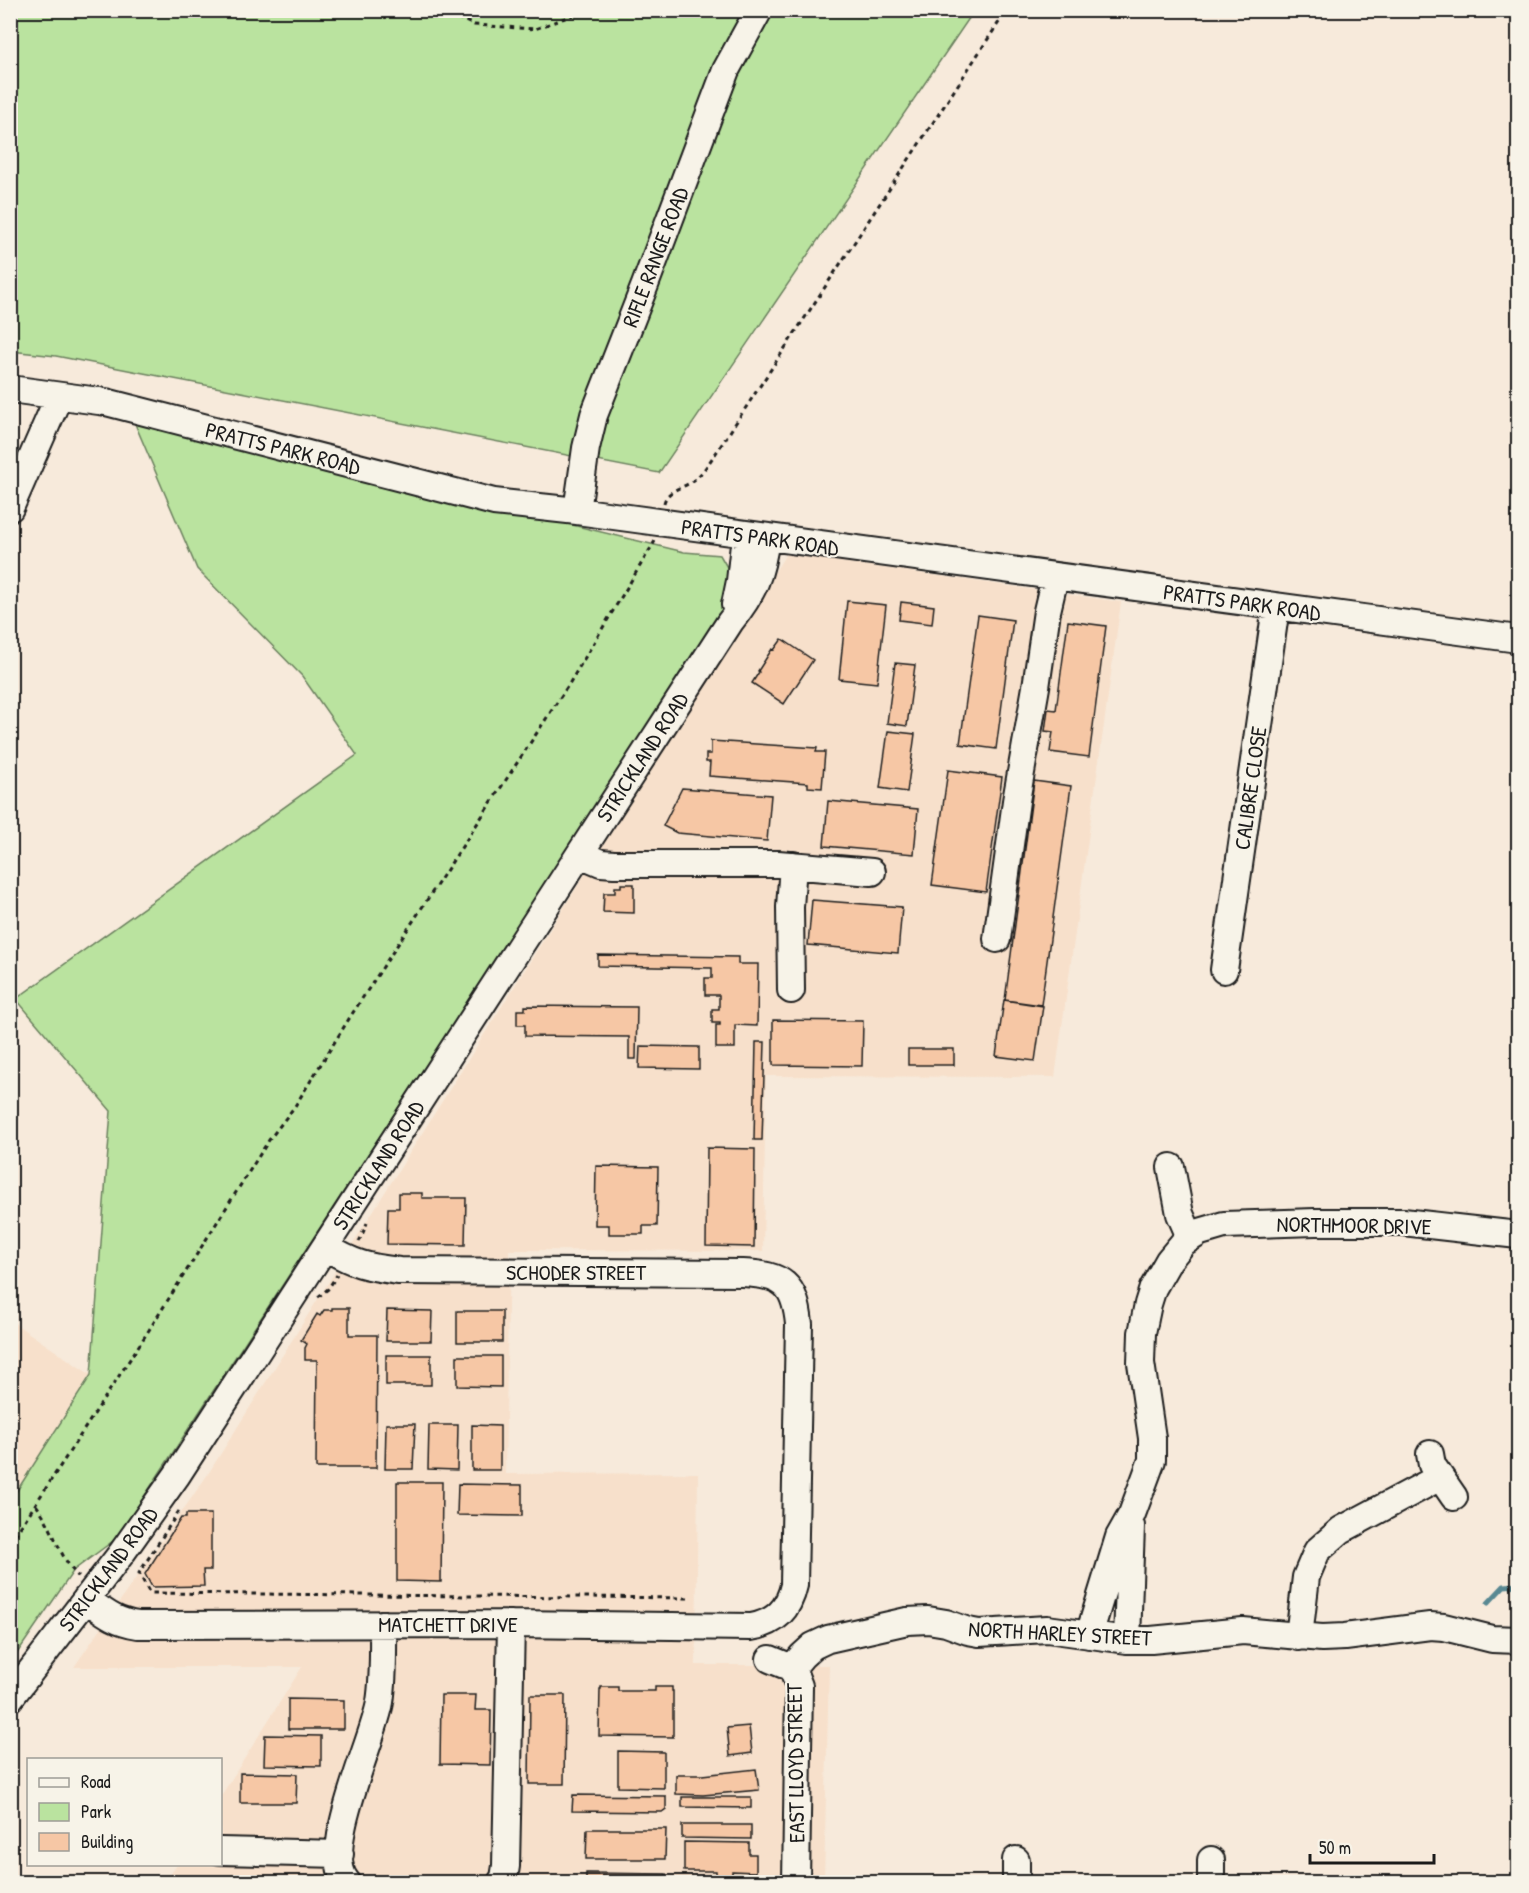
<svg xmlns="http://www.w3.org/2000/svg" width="1529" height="1893" font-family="'Patrick Hand',sans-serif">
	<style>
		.built { fill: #f7e0cb }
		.green { fill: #bae39f; stroke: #6b805e; stroke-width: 1.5 }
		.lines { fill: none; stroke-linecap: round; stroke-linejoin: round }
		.stream { stroke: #598892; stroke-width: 5 }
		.building { fill: #f6c7a5; stroke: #1c1c1c; stroke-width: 1.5 }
		.minor-casing { stroke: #1c1c1c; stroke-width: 30 }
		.path { stroke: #1c1c1c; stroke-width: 3; stroke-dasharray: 4.5 4.5; stroke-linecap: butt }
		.minor { stroke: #f7f3e8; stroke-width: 26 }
		.labels { text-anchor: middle; stroke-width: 4.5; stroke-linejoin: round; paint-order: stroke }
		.street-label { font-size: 22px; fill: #1c1c1c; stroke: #f7f3e8 }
	</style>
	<rect width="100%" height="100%" fill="#f7eadb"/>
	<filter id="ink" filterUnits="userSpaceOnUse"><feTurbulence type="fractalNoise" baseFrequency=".0167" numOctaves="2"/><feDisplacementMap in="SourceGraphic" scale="12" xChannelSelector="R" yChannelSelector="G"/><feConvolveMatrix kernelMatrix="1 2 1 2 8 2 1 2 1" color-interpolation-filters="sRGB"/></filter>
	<g filter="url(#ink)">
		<!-- built -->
		<path class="built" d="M786,554l335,48 -66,475 -289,-1 -3,175 -254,-1 -4,224 193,-1 -2,192h133l-5,217h-659l12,-17 43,-1 1,-68 81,-129h-228l134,-193z
			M11,1321l80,54 -80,125z"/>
		<!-- green -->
		<path class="green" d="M11,11h963l-315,462 -603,-117 -45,-5z
			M133,419l551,133 36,3 11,19 -5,33 -609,931 -43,32 -63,92v-162l80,-125 20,-264 -95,-112 341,-244 -55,-79 -105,-107z"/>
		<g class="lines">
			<!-- stream -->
			<path class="stream" d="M1488,1603l16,-17 14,-1"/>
		</g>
		<!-- building -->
		<path class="building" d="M847,601l39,4 -9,78 -38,-4z
			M901,602l33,4 -2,18 -33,-4z
			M978,615l35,5 -17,129 -36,-5z
			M1068,621l38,5 -17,131 -39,-5 3,-20 -8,-1 3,-22 8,1z
			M782,639l31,21 -29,44 -32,-21 7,-11 -1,-1 14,-22 2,1z
			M895,663l20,2 -8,61 -20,-3z
			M888,731l27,3 -8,58 -27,-4z
			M711,741l106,7 -1,4h9l-3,36 -14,-1v-4l-99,-7 1,-14h-4v-8h5z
			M948,770l54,7 -16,115 -54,-7z
			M1034,781l37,5 -30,219 -36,-5z
			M682,788l89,7 -4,46 -90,-8 -14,-7z
			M828,801l90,8 -4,45 -90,-8z
			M621,884h13v29l-31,-1 1,-19h11v-6h6z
			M812,900l90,7 -4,46 -90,-8z
			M598,955l140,2v7h20l-1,62 -22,-1v23h-19v-23h4v-2h-8v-14h7v-14h-14v-17h7v-10l-114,-2z
			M1004,1000l39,6 -8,55 -39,-5z
			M525,1006l112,1 -1,52h-7v-22l-104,-1v-11h-8v-15h8z
			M773,1020l90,1 -1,45 -89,-1z
			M756,1042h9l-3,98h-8z
			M640,1046l59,1v22l-60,-1z
			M908,1049h46v16h-46z
			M707,1148l48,1 -1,98 -48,-1z
			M596,1166l62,1 -1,59h-14v8h-34v-9h-14z
			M399,1193h23v5h44l-1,47 -78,-1 1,-36h11z
			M332,1308h17v27h28l-1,133h-60l1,-108h-12v-12l2,-4 -6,-4 16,-26 3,2 4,-6h8z
			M387,1310l45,1 -1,30h-45z
			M457,1311h45v31h-45z
			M386,1355h45v30h-45z
			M457,1356h44v31l-44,-1z
			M386,1424h29l-2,45h-28z
			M429,1425h29l-1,45 -29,-1z
			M472,1425l28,1v44h-28z
			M397,1482h45l-1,100 -44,-1z
			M458,1484l64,1v31l-65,-1z
			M186,1514h25v56h-8l1,16 -52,1 -7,-13 36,-56h5z
			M601,1687h17v4h37v-4h17v4h1v46l-74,-1 1,-47h1z
			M441,1695h35l-1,15h16l-1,55 -50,-1z
			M530,1695h35l-1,89h-35z
			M288,1699l56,1v29h-56z
			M749,1726l3,27 -22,3 -3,-28z
			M265,1735l56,1v30l-57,-1z
			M618,1751l46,1v36l-46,-1z
			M756,1769l3,21 -56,5 -27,-1v-19h26z
			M240,1773l57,1 -1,29h-56z
			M573,1795l93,1v13l-4,3 -90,-1z
			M682,1797h69v11l-69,-1z
			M682,1825h69v14l-69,-1z
			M587,1829h79l-1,30h-79z
			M684,1842l65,1v11h7v18l-24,-1v11h-34v-1h18v-10h-32z
			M586,1873l80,1v8h-80z"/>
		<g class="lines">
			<!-- minor casing -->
			<g class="minor-casing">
				<path id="minor" d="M10,389l96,13 388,100 83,9 941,128
					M10,508l49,-112
					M577,511l9,-63 8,-33 51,-130 81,-215 33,-60
					M735,605l5,-24 5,-46
					M580,854l21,9 13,1h164l94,8
					M997,939l19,-138 20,-114 11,-76 8,-34
					M1224,970l52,-363
					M791,990l-1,-83 3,-42
					M1171,1167l9,47 10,23
					M1430,1454l2,11 22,32
					M86,1599c18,13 29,23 52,26l373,-1 240,3c25,-4 38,-19 43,-42l5,-261c-4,-40 -16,-49 -56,-51l-344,-2c-32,-4 -46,-7 -73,-24
					M1089,1635l30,-98 13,-23 20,-54v-22l-11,-75 1,-30 6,-29 5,-16 16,-28 15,-18 16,-10 24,-7 91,-3h88l115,13
					M1299,1637l7,-60 11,-26 24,-21 99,-53
					M1127,1640l4,-114
					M770,1659l22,9 7,18 -3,196
					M792,1668l10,-12 11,-10 15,-7 79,-18 21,-1 18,3 22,8 11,2 68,-4 80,11h24l92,-9 79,7 23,-1 85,-11 14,1 48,12 26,1
					M10,1698l111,-144 56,-79 553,-853c24,-30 31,-47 36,-85
					M220,1851l120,3
					M1016,1860v22
					M1211,1860v22
					M347,1882c-28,-30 27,-142 33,-180 4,-25 3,-52 3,-78
					M501,1882l3,-4 2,-12 5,-242"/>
			</g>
			<!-- path -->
			<path class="path" d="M441,10l33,15 61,4 52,-19
				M664,503c3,-14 21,-15 30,-23 9,-7 15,-18 22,-27l291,-443
				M359,1242l8,-19
				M318,1297l10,-8 9,-14
				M36,1505c18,22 22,52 43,72
				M179,1511l-40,62 10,19 2,1 538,5
				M10,1543l139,-213 120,-190 26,-34 57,-92 217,-330 86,-143"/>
			<!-- minor -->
			<use href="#minor" class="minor"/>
		</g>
	</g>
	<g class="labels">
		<!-- street labels -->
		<g class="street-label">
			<text transform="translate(655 257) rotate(-69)" y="8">RIFLE RANGE ROAD</text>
			<text transform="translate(283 448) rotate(14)" y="8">PRATTS PARK ROAD</text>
			<text transform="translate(760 537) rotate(8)" y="8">PRATTS PARK ROAD</text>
			<text transform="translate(1242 602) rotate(8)" y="8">PRATTS PARK ROAD</text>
			<text transform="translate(642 757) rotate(-57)" y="8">STRICKLAND ROAD</text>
			<text transform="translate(1250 788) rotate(-82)" y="8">CALIBRE CLOSE</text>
			<text transform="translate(378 1165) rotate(-57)" y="8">STRICKLAND ROAD</text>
			<text transform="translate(1354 1225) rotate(1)" y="8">NORTHMOOR DRIVE</text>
			<text x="576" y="1280">SCHODER STREET</text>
			<text transform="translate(108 1569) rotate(-53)" y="8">STRICKLAND ROAD</text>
			<text x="448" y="1632">MATCHETT DRIVE</text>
			<text transform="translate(1060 1633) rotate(3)" y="8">NORTH HARLEY STREET</text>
			<text transform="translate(795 1763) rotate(-91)" y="8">EAST LLOYD STREET</text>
		</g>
	</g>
	<!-- margin -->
	<rect width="1529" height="1893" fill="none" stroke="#f7f3e8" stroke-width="36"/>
	<rect x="18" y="18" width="1493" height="1857" fill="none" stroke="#1c1c1c" stroke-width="2" filter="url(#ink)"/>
	<!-- legend -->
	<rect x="27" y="1758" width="195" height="108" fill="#f7f3e8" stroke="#9f9d96" stroke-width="1.5"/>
	<rect x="39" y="1778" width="30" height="9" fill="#f7f3e8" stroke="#9f9d96" stroke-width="1.5"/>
	<text x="81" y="1788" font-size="18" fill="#1c1c1c">Road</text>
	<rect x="39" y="1803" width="30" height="18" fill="#bae39f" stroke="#9f9d96" stroke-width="1.5"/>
	<text x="81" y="1818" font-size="18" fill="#1c1c1c">Park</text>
	<rect x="39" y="1833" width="30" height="18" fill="#f6c7a5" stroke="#9f9d96" stroke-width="1.5"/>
	<text x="81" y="1848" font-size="18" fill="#1c1c1c">Building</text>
	<!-- scale -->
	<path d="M1310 1854v9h124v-9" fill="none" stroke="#1c1c1c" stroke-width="3"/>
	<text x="1319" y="1854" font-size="18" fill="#1c1c1c" stroke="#f7f3e8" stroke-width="4.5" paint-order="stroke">50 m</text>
</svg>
